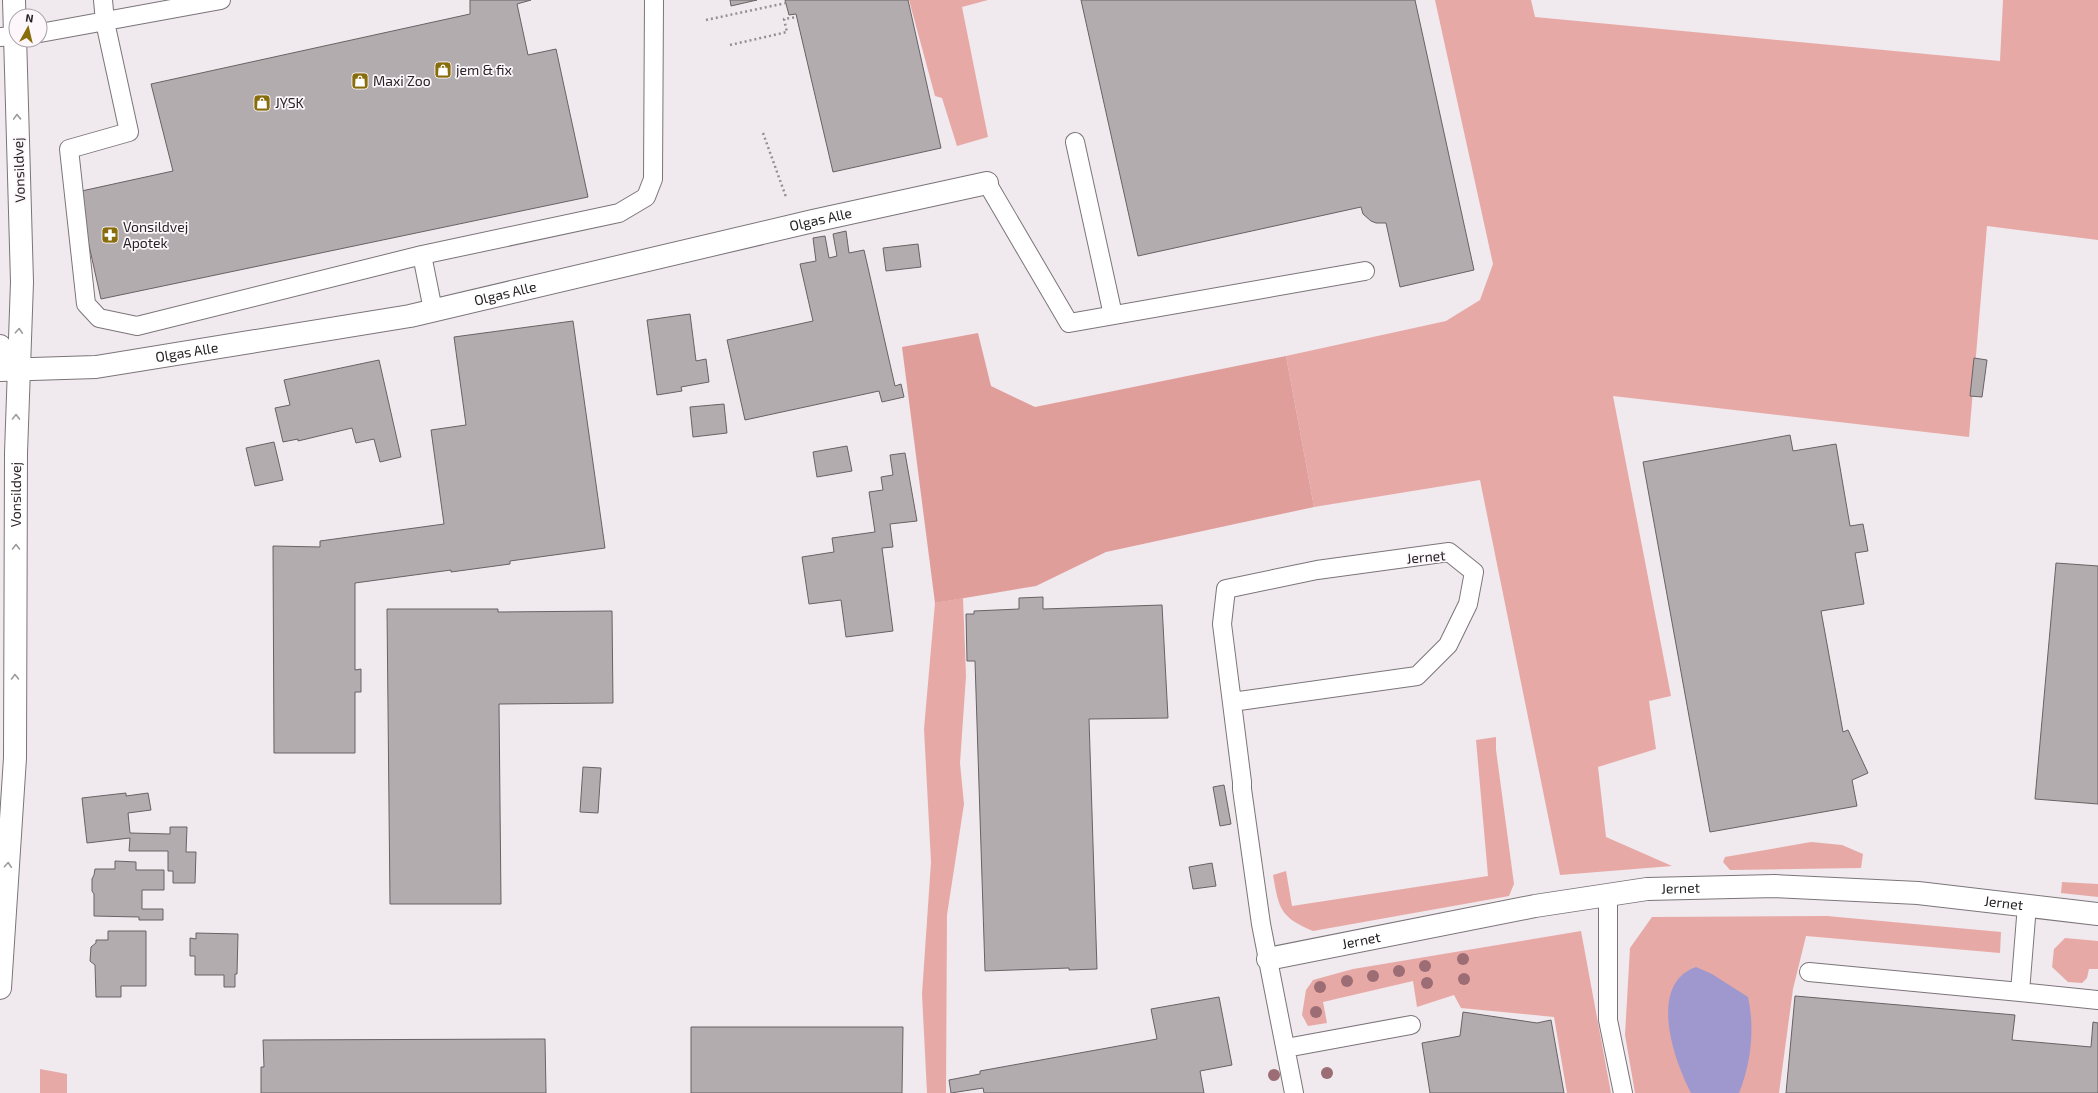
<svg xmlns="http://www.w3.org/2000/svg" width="2098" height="1093" font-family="'Exo 2',sans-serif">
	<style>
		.green { fill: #e7a9a6 }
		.forest { fill: #e09e9b }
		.water { fill: #9f98ce }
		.building { fill: #b3acae; stroke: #696264 }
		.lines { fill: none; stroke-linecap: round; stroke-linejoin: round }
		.service-casing { stroke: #7b7579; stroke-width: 20 }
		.minor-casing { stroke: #7b7579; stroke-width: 24 }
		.secondary-casing { stroke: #7b7579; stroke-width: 24 }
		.path { stroke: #958f93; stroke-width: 2.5; stroke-dasharray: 2 3; stroke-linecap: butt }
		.service { stroke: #fff; stroke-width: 18 }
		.minor { stroke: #fff; stroke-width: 22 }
		.secondary { stroke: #fff; stroke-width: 22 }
		.tree { fill: #9c6d74 }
		.oneway { stroke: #9d9c9d }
		.labels { text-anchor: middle; stroke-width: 3.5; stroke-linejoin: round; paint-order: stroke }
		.poi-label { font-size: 14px; fill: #262325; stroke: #fdf7fb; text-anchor: start }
		.street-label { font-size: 14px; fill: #262325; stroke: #fdf7fb }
	</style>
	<rect width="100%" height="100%" fill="#f0e9ee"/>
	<!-- green -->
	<path class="green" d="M909,0h79l-26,7 26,130 -31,9 -15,-48 -7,-2z
		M1435,0h96l4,17 465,44 3,-61h95v240l-111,-14 -18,211 -356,-41 58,300 -22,5 7,48 -58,18 8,70 66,29 -112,9 -80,-395 -166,27 -28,-151 160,-35 34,-21 13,-36z
		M963,598l3,78 -6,87 4,41 -17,111 -1,178h-19l-5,-99 9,-132 -7,-133 11,-126z
		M1496,737v13l18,134 -5,12 -196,35c-33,-14 -34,-22 -40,-56l13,-4 6,35 196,-30 -12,-136z
		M1811,842l31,3 21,9 -2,14 -131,2 -7,-8 2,-5z
		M2062,882l36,2v13l-37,-4z
		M1827,916l174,16 -1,21 -194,-17 -13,53 -14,104h-144l-10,-58 5,-87 22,-31z
		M1581,931l30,162h-44l-13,-76 -93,-9 -7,-13 -37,12 -4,-26 -90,21 4,21 -19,3 -6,-11 4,-25 7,-10 40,-11z
		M2065,938l33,3v28h-9l-2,9 -5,5 -14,-1 -16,-15 2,-18z
		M40,1069l27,5v19h-27z"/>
	<!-- forest -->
	<path class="forest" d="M978,333l13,53 44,21 251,-51 28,151 -208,45 -70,34 -101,17 -33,-256z"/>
	<!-- water -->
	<path class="water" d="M1696,967l16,7 36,23c7,32 3,66 -9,96h-48c-17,-32 -44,-109 5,-126z"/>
	<!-- building -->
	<path class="building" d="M470,0h61l-14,4 11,51 28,-6 32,148 -487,102 -24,-107 96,-21 -22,-87 319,-70z
		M730,0h27l-26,6z
		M785,0h123l33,148 -108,24 -37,-158 -7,1z
		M1081,0h334l59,270 -74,17 -14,-64h-10l-5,-2 -8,-7 -2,-7 -223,49z
		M846,231l3,22 15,-3 31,136 6,-2 3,13 -22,5 -3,-11 -134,29 -18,-80 86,-19 -13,-57 16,-3 -3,-23 12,-2 4,22 8,-2 -4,-22z
		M918,244l3,23 -35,4 -3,-23z
		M690,314l6,47 10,-2 3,23 -28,5 1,4 -25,4 -10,-75z
		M573,321l32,227 -95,13v3l-59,8v-2l-96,13v87l6,-1v23h-6v61h-81l-1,-207 47,1v-6l124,-17 -13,-94 35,-5 -12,-88z
		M1974,358l13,2 -5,37 -12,-1z
		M379,360l22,97 -21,5 -6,-23 -18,4 -4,-15 -54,13v-2l-15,3 -8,-34 15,-3 -6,-25z
		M724,404l3,29 -34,4 -3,-30z
		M1790,435l3,16 43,-7 14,82 13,-2 5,27 -13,2 9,51 -43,7 22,121 5,-2 20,43 -16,7 5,26 -147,26 -67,-370z
		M274,442l9,38 -28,6 -9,-38z
		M847,446l5,25 -35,6 -4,-25z
		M905,453l12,68 -27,3 3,23 -11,1 11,83 -47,6 -5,-37 -32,4 -7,-47 32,-5 -2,-14 43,-6 -6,-40 14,-2 -2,-13 12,-2 -3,-20z
		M2056,563l42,3v238l-63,-5z
		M1043,597v12l119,-4 6,113 -79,1 8,250 -28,1v-2l-84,3 -10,-310h-8l-1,-47h8v-3l45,-2v-11z
		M387,609h111v3l114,-1 1,92 -114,1 2,200h-111z
		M583,767l18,1 -3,45 -18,-1z
		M1224,785l7,39 -11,2 -7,-39z
		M126,793v3l22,-3 3,17 -23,3 2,20 40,1v-7h17l-1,25h10l-1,31h-22v-12h-5v-20h-39l1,-13 -43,5 -5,-45z
		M115,861l21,1v8h28v20h-22v19h21v11h-24v-3l-45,-1v-22l-2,-3v-12l2,-4 1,-6h20z
		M1212,863l4,23 -23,3 -4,-22z
		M108,931h38v55h-25v11h-25l-1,-32 -5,-4 1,-14 5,-4v-3h12z
		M196,933l42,1 -1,40h-2v13h-11v-12h-29v-19h-5v-18l6,1z
		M1795,996l220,19 -3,25 79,7 2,-25 5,1v70h-312z
		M1219,997l13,68 -32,6 4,22h-220l-1,-5 -32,5 -2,-13 31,-6v-3l177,-32 -6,-30z
		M1463,1012l74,11 14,-3 13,73h-134l-8,-50 38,-7z
		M691,1027h212l-1,66h-211z
		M545,1039l1,54h-285v-26h3l-1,-27z"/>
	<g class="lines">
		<!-- service casing -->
		<g class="service-casing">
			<path id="service" d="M103,0l2,22 24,110 -60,17 17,155 13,14 38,8 285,-71
				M40,33l181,-33
				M0,37l16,-1
				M1075,142l38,173
				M987,183l82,140 296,-52
				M433,310l-11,-55 197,-42 27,-16 7,-18 1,-179
				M1232,702l185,-26 31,-31 20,-41 6,-32 -25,-20 -132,18 -91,19 -4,35 20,158v7l19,135 33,169
				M1608,895v125l15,73
				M2027,905l-7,87 78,8
				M1809,972l211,20
				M1286,1048l125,-23"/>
		</g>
		<!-- minor casing -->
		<g class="minor-casing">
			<g id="minor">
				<path id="s1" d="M0,370l96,-3 314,-51 403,-95 174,-38"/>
				<path id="s2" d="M1268,959l267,-53 112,-17 128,-3 143,7 180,21"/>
			</g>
		</g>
		<!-- secondary casing -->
		<g class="secondary-casing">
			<g id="secondary">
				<path d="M0,346l17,24"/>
				<path id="s3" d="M0,988l15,-230 1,-305 6,-171 -8,-282"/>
			</g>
		</g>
		<!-- path -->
		<path class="path" d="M706,20l80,-17
			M730,45l57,-13 -3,-13 13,-2
			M763,133l23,64"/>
		<!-- service -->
		<use href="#service" class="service"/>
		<!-- minor -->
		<use href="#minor" class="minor"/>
		<!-- secondary -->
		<use href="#secondary" class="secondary"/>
	</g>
	<!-- trees -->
	<g class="tree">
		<circle cx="1463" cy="959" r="6"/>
		<circle cx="1425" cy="966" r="6"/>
		<circle cx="1399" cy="971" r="6"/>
		<circle cx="1373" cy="976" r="6"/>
		<circle cx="1464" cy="979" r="6"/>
		<circle cx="1347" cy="981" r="6"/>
		<circle cx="1427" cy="983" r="6"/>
		<circle cx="1320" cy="987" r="6"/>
		<circle cx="1316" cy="1012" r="6"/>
		<circle cx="1327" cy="1073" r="6"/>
		<circle cx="1274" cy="1075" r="6"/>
	</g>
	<!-- one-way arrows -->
	<defs><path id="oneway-chevron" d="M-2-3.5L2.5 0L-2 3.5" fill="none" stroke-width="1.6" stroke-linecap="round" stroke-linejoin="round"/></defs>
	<g class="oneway">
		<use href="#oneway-chevron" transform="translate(17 117) rotate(-92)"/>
		<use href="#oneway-chevron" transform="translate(19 331) rotate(-87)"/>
		<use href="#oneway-chevron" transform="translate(16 417) rotate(-89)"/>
		<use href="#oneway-chevron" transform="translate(16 547) rotate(-90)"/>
		<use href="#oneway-chevron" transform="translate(15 677) rotate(-90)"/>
		<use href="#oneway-chevron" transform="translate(8 865) rotate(-86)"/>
	</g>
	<!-- icons -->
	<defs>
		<g id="shop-square" transform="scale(0.9)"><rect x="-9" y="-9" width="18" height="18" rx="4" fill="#886d0c" stroke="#fdf7fb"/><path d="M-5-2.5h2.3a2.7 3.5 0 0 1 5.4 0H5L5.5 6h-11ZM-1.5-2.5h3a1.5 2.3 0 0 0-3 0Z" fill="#fff"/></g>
		<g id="pharmacy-square" transform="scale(0.9)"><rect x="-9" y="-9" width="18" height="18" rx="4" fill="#886d0c" stroke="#fdf7fb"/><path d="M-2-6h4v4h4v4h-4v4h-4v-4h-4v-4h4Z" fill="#fff"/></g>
	</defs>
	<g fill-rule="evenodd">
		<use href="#shop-square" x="443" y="70"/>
		<use href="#shop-square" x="360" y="81"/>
		<use href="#shop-square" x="262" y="103"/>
		<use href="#pharmacy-square" x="110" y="235"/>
	</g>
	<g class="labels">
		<!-- poi labels -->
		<g class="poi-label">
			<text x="456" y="75">jem &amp; fix</text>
			<text x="373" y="86">Maxi Zoo</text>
			<text x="275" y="108">JYSK</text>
			<text x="123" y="232">Vonsildvej<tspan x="123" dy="16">Apotek</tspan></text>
		</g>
		<!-- street labels -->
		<g class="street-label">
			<text transform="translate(19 170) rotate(-92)" y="5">Vonsildvej</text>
			<text dy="5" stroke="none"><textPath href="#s1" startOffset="836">Olgas Alle</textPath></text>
			<text dy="5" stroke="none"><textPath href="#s1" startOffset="512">Olgas Alle</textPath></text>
			<text dy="5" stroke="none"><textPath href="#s1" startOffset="188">Olgas Alle</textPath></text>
			<text dy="5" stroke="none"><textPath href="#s3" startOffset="494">Vonsildvej</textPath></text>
			<text transform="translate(1426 557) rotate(-5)" y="5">Jernet</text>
			<text dy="5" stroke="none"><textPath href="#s2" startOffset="419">Jernet</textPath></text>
			<text dy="5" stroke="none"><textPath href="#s2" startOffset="743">Jernet</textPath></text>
			<text dy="5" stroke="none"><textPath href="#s2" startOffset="95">Jernet</textPath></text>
		</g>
	</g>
	<!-- north arrow -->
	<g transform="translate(28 28) rotate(8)"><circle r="19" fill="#fdf7fb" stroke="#a7a2a5"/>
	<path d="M0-3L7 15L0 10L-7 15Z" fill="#886d0c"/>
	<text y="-6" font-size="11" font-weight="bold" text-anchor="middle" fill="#262325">N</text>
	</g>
</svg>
